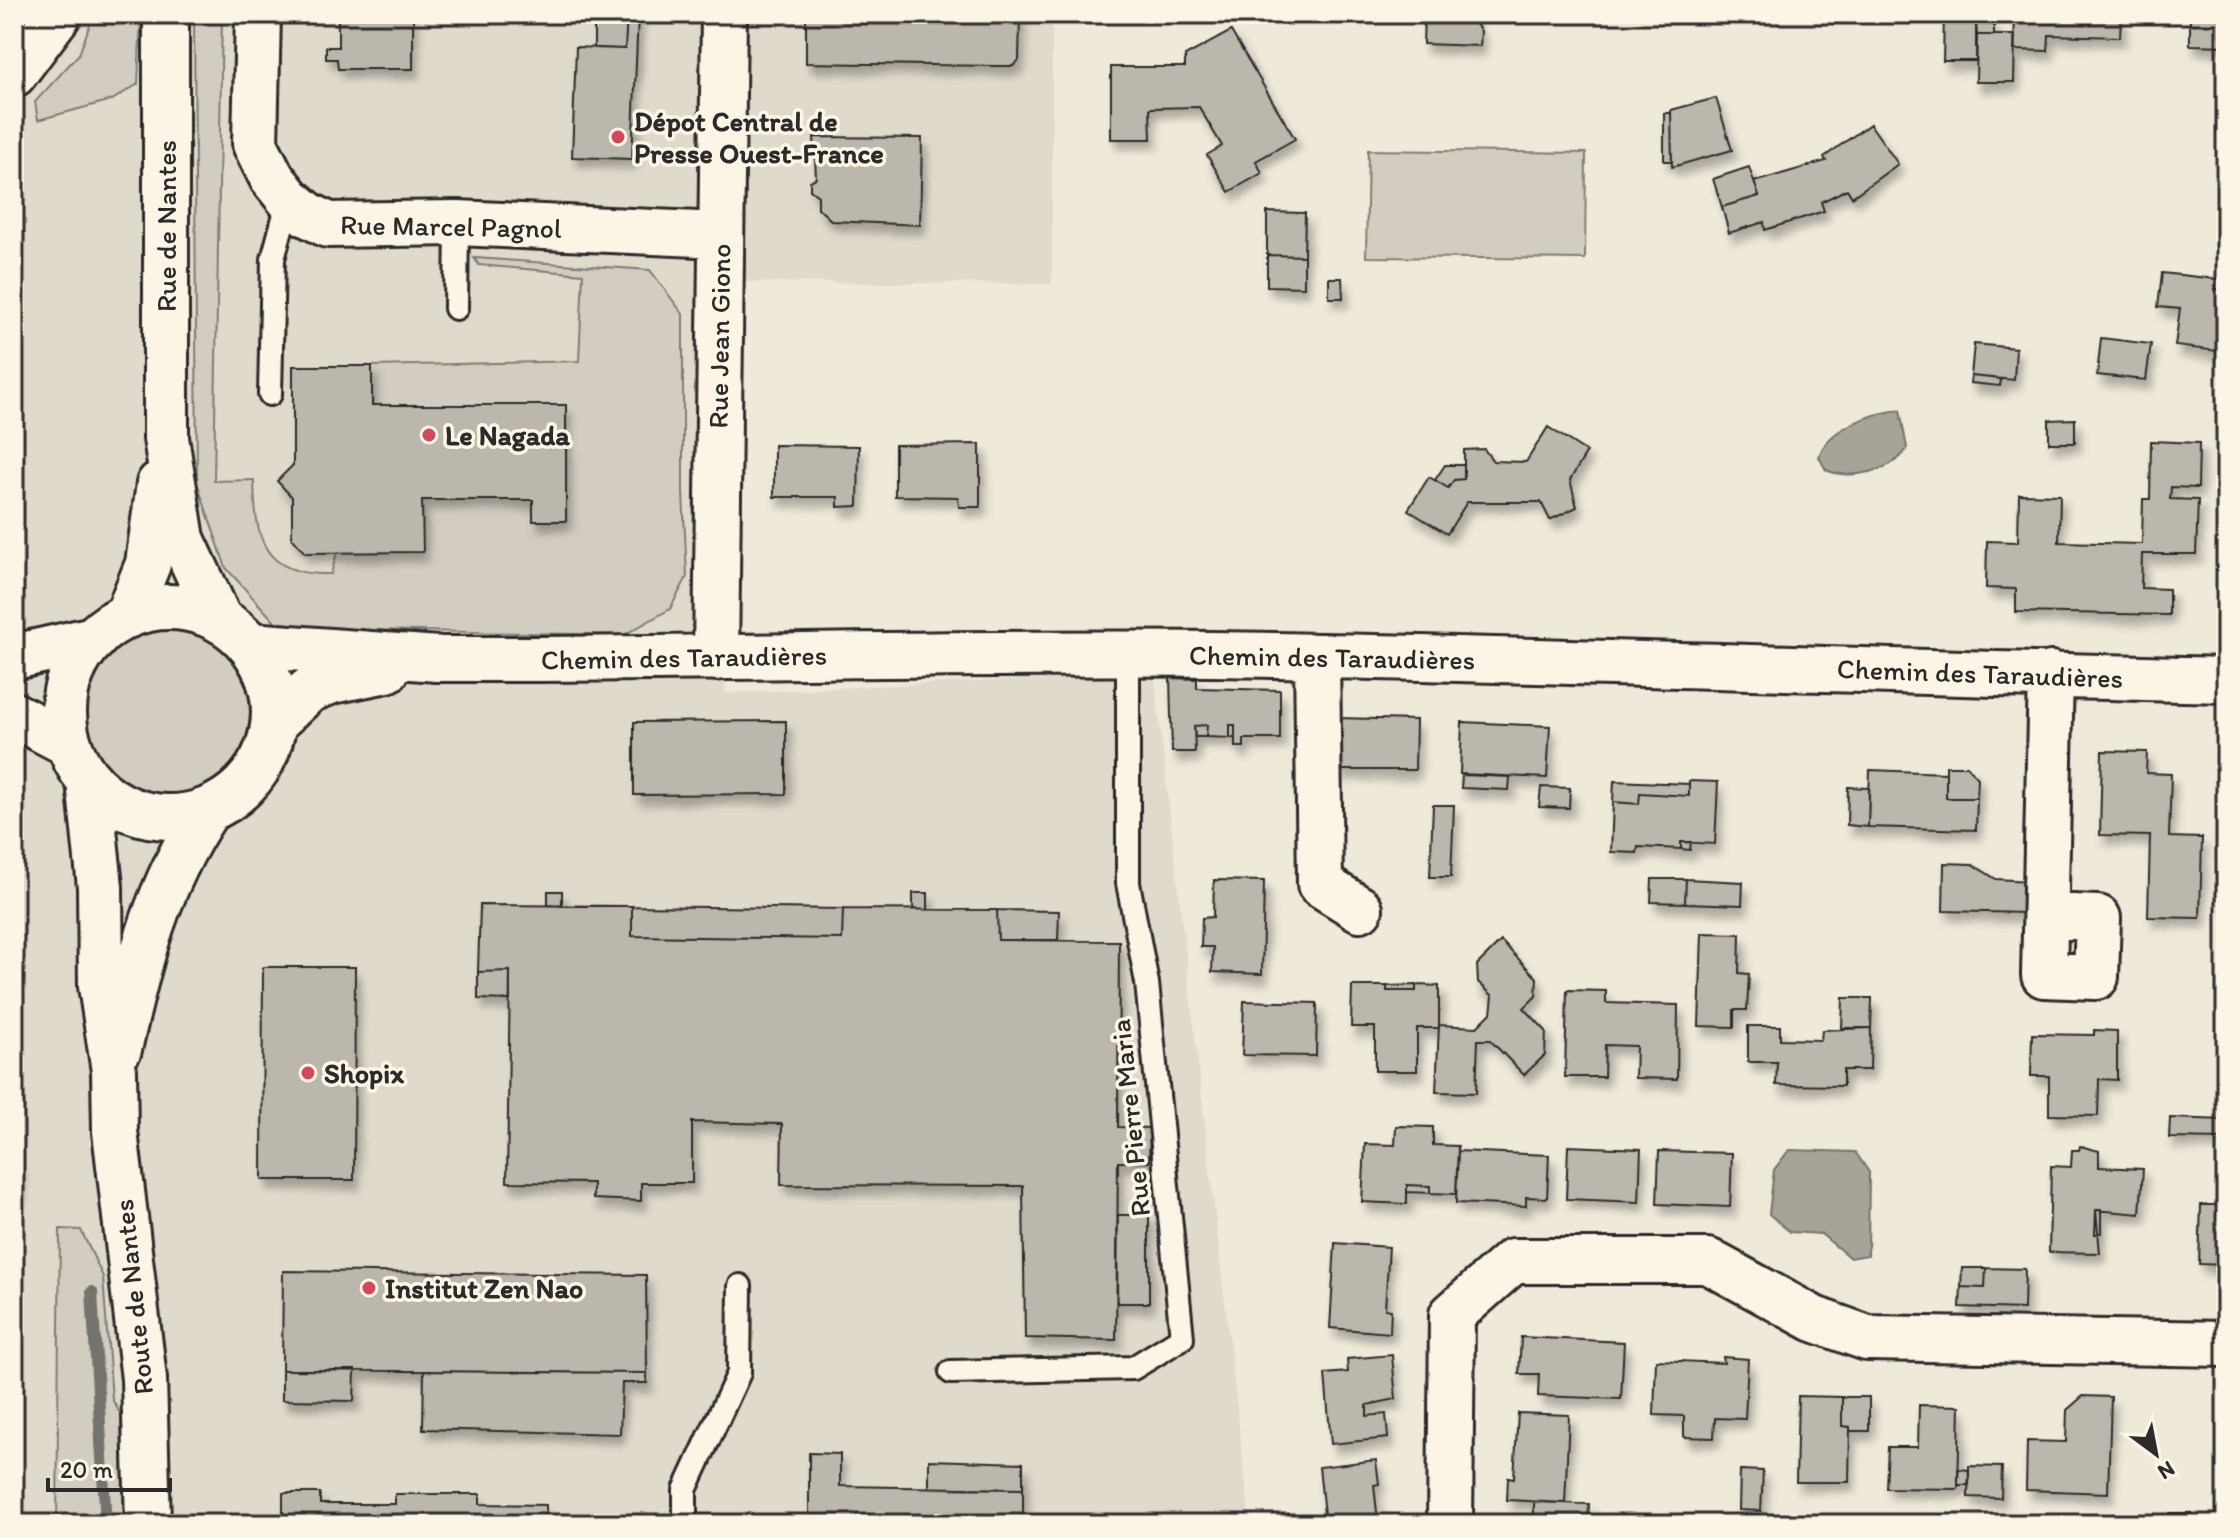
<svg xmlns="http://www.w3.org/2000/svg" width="2240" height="1538" font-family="Itim,sans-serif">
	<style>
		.built { fill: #e0dacc }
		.green { fill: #d2cdc0; stroke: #7e7c76; stroke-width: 2 }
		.water { fill: #a6a399; stroke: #75736d; stroke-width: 2 }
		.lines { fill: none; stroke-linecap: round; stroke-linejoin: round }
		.stream { stroke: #75736d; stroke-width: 12 }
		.building { fill: #bcb7ac; stroke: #2b2b2b; stroke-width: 2; filter: url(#shadow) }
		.lane-casing { stroke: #2b2b2b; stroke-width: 28 }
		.street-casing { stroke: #2b2b2b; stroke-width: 50 }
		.secondary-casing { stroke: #2b2b2b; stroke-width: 50 }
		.lane { stroke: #fcf5e5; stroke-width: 22 }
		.street { stroke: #fcf5e5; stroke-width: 44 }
		.secondary { stroke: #fcf5e5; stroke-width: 44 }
		.poi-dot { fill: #d1495b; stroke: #fcf5e5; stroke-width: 3 }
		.labels { text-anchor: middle; stroke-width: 7; stroke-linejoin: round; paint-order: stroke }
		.poi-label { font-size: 28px; font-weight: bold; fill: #2b2b2b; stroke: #fcf5e5; text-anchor: start }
		.street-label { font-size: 28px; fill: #2b2b2b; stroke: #fcf5e5 }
	</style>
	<defs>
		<filter id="shadow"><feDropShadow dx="5" dy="9" stdDeviation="4" flood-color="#0004"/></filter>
	</defs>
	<rect width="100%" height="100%" fill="#efe9da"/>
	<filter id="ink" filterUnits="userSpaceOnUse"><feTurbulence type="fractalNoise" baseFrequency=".0125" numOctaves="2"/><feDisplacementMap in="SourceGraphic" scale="16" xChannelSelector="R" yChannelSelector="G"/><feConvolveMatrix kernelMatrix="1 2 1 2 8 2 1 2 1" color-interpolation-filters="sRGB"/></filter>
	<g filter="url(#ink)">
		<!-- built -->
		<path class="built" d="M14,14h1038v270l-314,-2 -13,411 429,-20 96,851h-1236z"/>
		<!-- green -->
		<path class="green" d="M94,14h47l-3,70 -26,16 -74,20 -3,-18 44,-48z
			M194,14h28l-8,467 40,-1c1,60 9,96 77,94l6,-22h85v-52h111v21h33v-115l-194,-1v-39l207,-5 4,-87 -104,-9 -5,-7 176,12 33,44v178l4,85 -17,32 -46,26 -308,-6 -41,-7 -49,-54 -29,-85z
			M1368,150l218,3 -1,106 -219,-2z
			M84 711a83 83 0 1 1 166 0a83 83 0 1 1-166 0Z
			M60,1229l21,1 22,47 9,122 9,16 3,109h-67z"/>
		<!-- water -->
		<path class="water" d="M1900,410l7,38c-13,23 -57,33 -81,22l-7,-13c7,-28 53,-44 81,-47z
			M1789,1150l66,2 14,20 -1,83 -18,3 -29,-24 -31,-2 -21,-18 5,-44z"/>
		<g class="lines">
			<!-- stream -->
			<path class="stream" d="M92,1292l14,232"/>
		</g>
		<!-- building -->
		<path class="building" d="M338,14h75v55h-75l-1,-10h-11v-12h12z
			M594,14h33l-2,35 -31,-1z
			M627,14h11l-6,145 -60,-2 4,-110 49,2z
			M806,14h214l-1,46 -6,6h-18l-189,-3z
			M1424,14h45l12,17 -1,15 -57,-2z
			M1944,14h32v47h-33z
			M2015,14h106l-1,23 -71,-2 -1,16 -34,-1z
			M2190,14h36v32l-36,-1z
			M1976,22h18v13h-17z
			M1231,31l64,108 -39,22 6,12 -33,19 -22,-37 15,-9 -23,-39 -49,1 1,31h-40v-72h74v-11z
			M1977,35h38l-1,47h-38z
			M1716,98l16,52 -60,17 -1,-57z
			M1664,113h7l1,48h-8z
			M1870,124l28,40 -46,33 -5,-8 -26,13 3,9 -59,19 -1,-8 -35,11 -7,-26 37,-11 -5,-14 72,-21 -2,-4z
			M814,137l108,1 -2,87 -88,-4 -14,-13v-12l-8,-6v-9l6,-3z
			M1749,167l10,29 -37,11 -9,-28z
			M1267,212l38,1 -1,43 -37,-1z
			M1267,255l37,1v31l-37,-1z
			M2162,273l54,6 -1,10 11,1v62l-51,-6 5,-37 -22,-2z
			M1329,278h13l1,20h-14z
			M2216,279l10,1v10l-11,-1z
			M2101,338l50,6 -5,36 -49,-5z
			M1974,344l42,4 -2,32 -43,-4z
			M293,366h79v39h194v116h-33v-21h-111l1,52 -118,1 -13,-15v-41l-15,-16 16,-16z
			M1971,376l30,3 -1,7 -30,-3z
			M2075,419v24h-26v-23z
			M1548,427l39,25 -17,28 7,27 -27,13 -9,-18h-74l-20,32 -39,-24 21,-33 19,11 6,-8 10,-1v-29l20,-1 9,12 33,1z
			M2151,441l48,2 -1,45 -27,-1 -1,12 28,1 -2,54h-54l-1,34 28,1v26l-153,-3v-23l-30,-1 1,-47 31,1 1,-48 41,1 -1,47 83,2 1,-45h7z
			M980,444v63h-21l-1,-10 -63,-1v-51z
			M774,445l85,1 -1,60 -20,1v-10h-64z
			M1445,465h19v14l-10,1 -6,8 -13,-8z
			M1170,678l27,1v9l83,2v49h-36v8h-9v-22h-5v13l-24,-1 1,-12 -13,1 1,26h-23z
			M1337,718l79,2 -1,50h-79z
			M786,721v73l-152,1v-73z
			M1462,722l88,4 -3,52 -87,-4z
			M1207,725l-1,12h-11l-1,-11z
			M1230,725h5v13h-5z
			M2102,751l45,1 -1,21 25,1 -2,63 33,1 -2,80 -52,-1 2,-81 -50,-1z
			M1946,766h21l11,12 -1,20h-31z
			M1870,770l76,3v25h31l-1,32 -108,-3z
			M1462,775l48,2 -1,13 -48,-2z
			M1614,781l75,3v12l-49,-3 -1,11 -26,-2z
			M1689,781l29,1 -3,62 -34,-2v7l-43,-2 -1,6 -26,-1 2,-50 26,2 1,-11 49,3z
			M1541,787l29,1 -1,20 -30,-1z
			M1848,787l21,1 -1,39 -21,-2z
			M1433,805h21l-3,72h-21z
			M1681,842h10l-1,8 -9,-1z
			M1944,863l28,1 24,15 33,2 -1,32 -85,-2z
			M2219,867h7v32h-7z
			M1652,879h34l-1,24 -34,-1z
			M1686,879l57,3 -1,23 -57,-2z
			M1214,880l50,1 -2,93 -50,-2 1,-25h-12l1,-29 11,-1z
			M548,891h14v15l-14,-1z
			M913,893h15v17l-15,-1z
			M480,905l152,1v30l210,3 1,-30 154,1 1,30 121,1 -1,186 32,1 -1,34h-31l-2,178 -91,-2 -2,-152 -242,-1 1,-61 -90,-2v61h-51v18l-48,-2v-16l-86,-1 3,-211 -32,1z
			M632,906l211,3 -1,30 -210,-3z
			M997,910l62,1 -1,29h-60z
			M1702,933l38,1 -1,39 10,1 -2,36h-13v17l-35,-1z
			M1501,941l36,37 -1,18 -12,12 22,23 -1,24 -21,20 -34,-35h-12l-2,53 -40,-1 3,-67 38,2 14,-14 2,-17 -15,-14 -1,-17z
			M263,967h92l-1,213h-92z
			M510,971v29l-32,-1v-27z
			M1416,985v6h-29v-5z
			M1416,985l23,1v42h-22v43h-42v-44h-24l1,-41h35v5h29z
			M1567,990l39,1v12l72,2 -1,74 -42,-1 1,-32 -31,-1 -1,32h-39z
			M1843,998h29l-1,30h-29z
			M1244,1001l73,2 -1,53 -74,-1z
			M1748,1026h32v13l41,1 1,-10 49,-2 -1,42h-27v16l-67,-1 1,-23h-29z
			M2094,1030l23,1v49l-18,-1 -1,37 -49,-1v-39h-18l1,-42 62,1z
			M2170,1118l56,2 -1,19 -56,-1z
			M1396,1126l37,1v18l25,1 -2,48 -26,-1v-7l-23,-1v19l-45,-2 3,-58 30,1z
			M1568,1146l73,3 -2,53 -73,-3z
			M2080,1146l19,5v16l44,2 -3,45 -44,-4 4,43 -51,-1 2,-86 20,1 1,-17h7z
			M1458,1151l91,4 -2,43 -21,-1v9l-70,-3z
			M1659,1151l73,2 -2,54 -73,-3z
			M14,1164h5v29h-5z
			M1407,1185l23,1v7l-23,-1z
			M2201,1205h25v60l-27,-1z
			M2096,1210h5v23l-6,1z
			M1118,1215h31v88h-32z
			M1335,1243l54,4 -4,62 6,1 -1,23 -60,-5z
			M1962,1268h24l-1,20 -24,-1z
			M1986,1268l39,1 -1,40 -64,-2 1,-20 24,1z
			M283,1271l363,4 1,98 -365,-3z
			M1521,1337l103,5 -3,57 -83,-3 1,-22h-20z
			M1392,1355l4,44 -29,6v11l19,-2 2,24 -57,6 -6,-70 23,-2 -1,-13z
			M1723,1357l25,2 -3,60 -30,-1 -1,20 -30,-1v-21l-30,-1 2,-55 68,3z
			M282,1370h73l-1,31 -72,-1z
			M424,1371l223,2v10h-25l-2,51 -197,-5z
			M1798,1396l44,1v29l8,1 -1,55h-53z
			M2083,1396l28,1 -3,96 -82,-3 1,-49 39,1 1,-32z
			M1842,1397h27v34h-19v-4l-8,-1z
			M1919,1405l41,1 -2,83 -72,-1 2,-41h30z
			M1518,1413l51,2 -4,88 -58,-3 1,-23 6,1z
			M809,1453l31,1v32l183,3v35h-214z
			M929,1460l94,3v26l-94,-1z
			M1376,1460l3,24 -5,1 4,37 9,-1v3h-62l-6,-57z
			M1969,1466l33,1 -1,31 -33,-1z
			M1958,1469l11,1v15h-11z
			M1740,1470l23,1 -2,40 -22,-1z
			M283,1493h37v11h75v-10h85v10l66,1v19h-263z
			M1534,1502l55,2 -1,20h-54z
			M2169,1513h7l-1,9h-7z
			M2176,1513h15v9h-16z"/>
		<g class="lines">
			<!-- lane casing -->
			<g class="lane-casing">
				<path id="lane" d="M456,308l1,-85
					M270,394l3,-135 16,-60
					M951,1372l182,-4 49,-30 -35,-355 -19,-100v-229
					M685,1524v-34l54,-117 1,-87"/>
			</g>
			<!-- street casing -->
			<g class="street-casing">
				<path id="street" d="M258,14l-3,130 17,34 17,21 18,15 21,11 129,-2 263,12
					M14,74l45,-60
					M14,657l80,-18
					M1317,657l3,227 40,25
					M716,658l8,-644
					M438,659c257,1 515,-8 773,-5 338,5 676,18 1015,26
					M14,715l55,29
					M2047,916l51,2 -2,59 -52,-2 7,-301
					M1450,1524l2,-209 61,-54h195l106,58 53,19 359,6"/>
			</g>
			<!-- secondary casing -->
			<g class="secondary-casing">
				<path id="secondary" d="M166,14v424l16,101 37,80
					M64 712a105 105 0 1 1 210 0a105 105 0 1 1-210 0Z
					M127,616l21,-52 11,-80
					M250,645l188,14
					M274,723l35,-33 23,-9 55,-11
					M89,781l11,106 1,99 13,85 1,60 29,248 4,145
					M119,1049c20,-88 37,-161 88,-238"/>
			</g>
			<!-- lane -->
			<use href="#lane" class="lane"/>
			<!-- street -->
			<use href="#street" class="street"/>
			<!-- secondary -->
			<use href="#secondary" class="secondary"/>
		</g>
	</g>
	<!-- markers -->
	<g class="poi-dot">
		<circle cx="618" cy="137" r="8"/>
		<circle cx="429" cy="435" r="8"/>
		<circle cx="308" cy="1073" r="8"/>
		<circle cx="369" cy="1288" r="8"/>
	</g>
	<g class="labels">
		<!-- poi labels -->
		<g class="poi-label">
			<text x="634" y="131">Dépot Central de<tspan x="634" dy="32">Presse Ouest-France</tspan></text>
			<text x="445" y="445">Le Nagada</text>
			<text x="324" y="1083">Shopix</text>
			<text x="385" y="1298">Institut Zen Nao</text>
		</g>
		<!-- street labels -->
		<g class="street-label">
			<text transform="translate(166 226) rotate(-90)" y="10">Rue de Nantes</text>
			<text transform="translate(451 226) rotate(1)" y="10">Rue Marcel Pagnol</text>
			<text transform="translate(719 336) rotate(-89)" y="10">Rue Jean Giono</text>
			<text transform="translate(684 657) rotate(-1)" y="10">Chemin des Taraudières</text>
			<text transform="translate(1332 657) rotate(1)" y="10">Chemin des Taraudières</text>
			<text transform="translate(1980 673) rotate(2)" y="10">Chemin des Taraudières</text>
			<text transform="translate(1130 1118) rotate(-96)" y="10">Rue Pierre Maria</text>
			<text transform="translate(133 1297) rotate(-96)" y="10">Route de Nantes</text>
		</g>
	</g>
	<!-- margin -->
	<rect width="2240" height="1538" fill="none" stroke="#fcf5e5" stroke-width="48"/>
	<rect x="24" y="24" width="2192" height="1490" fill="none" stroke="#2b2b2b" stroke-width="3" filter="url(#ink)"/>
	<!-- north arrow -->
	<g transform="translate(2156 1454) rotate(148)" stroke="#fcf5e5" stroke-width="6" paint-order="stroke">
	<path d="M0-6L14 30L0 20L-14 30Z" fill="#2b2b2b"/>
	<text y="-12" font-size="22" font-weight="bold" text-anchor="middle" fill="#2b2b2b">N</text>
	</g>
	<!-- scale -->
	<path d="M48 1478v12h122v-12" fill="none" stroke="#2b2b2b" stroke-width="4"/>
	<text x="60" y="1478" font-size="24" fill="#2b2b2b" stroke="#fcf5e5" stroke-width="6" paint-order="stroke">20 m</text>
</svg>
